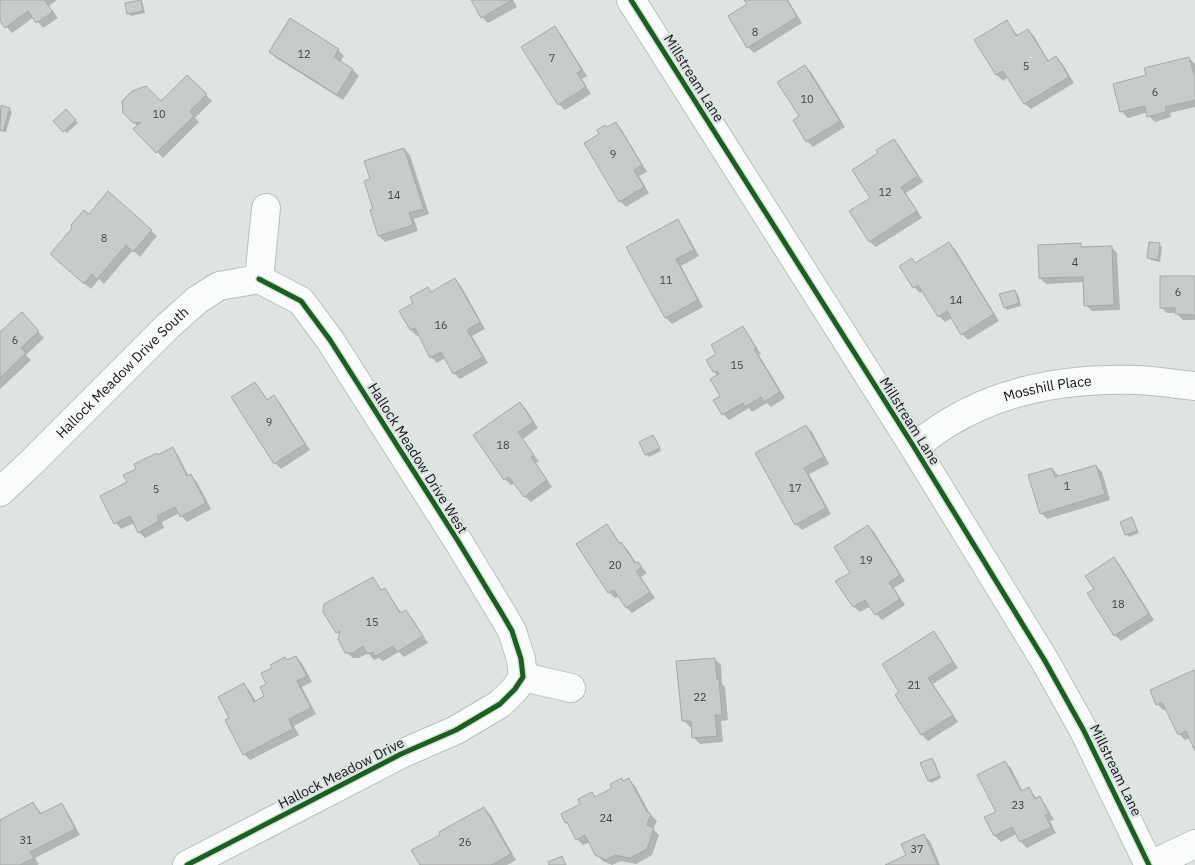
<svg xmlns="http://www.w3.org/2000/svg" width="1195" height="865" font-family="'IBM Plex Sans',sans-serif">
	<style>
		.shadow { fill: #0003 }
		.building { fill: #c7cbca; stroke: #a6a9a9 }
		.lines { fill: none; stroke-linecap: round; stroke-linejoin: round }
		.minor-casing { stroke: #babebe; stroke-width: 30 }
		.minor { stroke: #fafbfb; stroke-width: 28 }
		.cycleway-casing { stroke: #dce5e4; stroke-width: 8 }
		.cycleway { stroke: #1b5e20; stroke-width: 5 }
		.labels { text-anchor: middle; stroke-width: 5; stroke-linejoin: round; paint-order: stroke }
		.number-label { font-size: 11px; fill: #404442 }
		.street-label { font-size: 14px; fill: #121514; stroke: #dce5e4 }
	</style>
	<rect width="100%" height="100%" fill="#dee3e3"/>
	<!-- shadow -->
	<path class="shadow" d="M0,0h57l-8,6 9,12 -15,10 -9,-11 -22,16 -12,-14z
		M472,0h41l4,7 -29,16 -6,-6z
		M746,0h42l14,23 -48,30 -6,-6 1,-43z
		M141,1l2,3 2,9 -14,3 -3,-3z
		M1007,22l5,6 6,8 10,-6 6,6 15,26 7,-5 6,6 12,20 -43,26 -6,-5 -17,-27 -5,4 -6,-6 -21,-35z
		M554,27l6,6 27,43 -5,3 9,15 -26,16 -6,-6z
		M338,50l6,6 -4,6 13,8 6,6 -16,24 -67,-42 -6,-6z
		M1189,58l6,6v43l-25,6 1,4 -16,5 -6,-6 -1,-4 -20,6 -6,-6 26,-36z
		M805,66l6,6 34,55 -32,20 -6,-6 -7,-24z
		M187,76l25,25 -17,17 4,4 -36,36 -28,-29 3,-2 -14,-15 37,-10z
		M1,107l8,2 3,3 -6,20 -6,-1v-20z
		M66,111l12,12 -11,10 -12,-12z
		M616,124l6,6 25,42 -8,4 10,17 -23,14 -6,-6 -12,-72z
		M894,141l6,6 23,35 -17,11 16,25 -46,29 -6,-5 -19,-31 20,-12 9,-45z
		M404,149l6,6 19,59 -15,5 4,12 -33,11 -6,-6 -8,-25 4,-1 -4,-30z
		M89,215l62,16 6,5 -17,21 -7,-7 -29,34 -5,-5 -8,10 -34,-29z
		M677,221l6,6 16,29 -18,10 22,41 -31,17 -6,-6z
		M949,243l6,6 44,72 -31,19 -6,-6 -10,-16 -7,4 -6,-6 -16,-25 -3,2 -6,-6 2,-23z
		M1080,245l3,3 28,-1 6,6 3,57 -28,1 -6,-6 -1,-23 -39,2 -6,-6z
		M1159,245l3,2 -2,15 -9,-2 -3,-3z
		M1195,277v43h-12l-7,-7h-9l-6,-6z
		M455,280l6,6 24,43 -13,7 16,27 -28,16 -6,-6 -9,-15 -8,5 -6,-6 -11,-23 -3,2 -6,-6 4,-26 13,-15 4,4z
		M1015,291l3,3 3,12 -14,4 -2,-3z
		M22,314l22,24 -18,17 5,5 -31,29v-55z
		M742,328l6,6 13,20 -2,1 26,43 -14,9 -4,-4 -15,9 -3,-4 -20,12 -6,-6 -1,-18 -4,-20 -4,-4 3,-18z
		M255,384l6,6 7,11 6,-4 6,6 30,47 -29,19 -6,-6z
		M520,404l6,5 12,19 -15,11 16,23 -3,1 16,24 -21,15 -6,-5 -10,-14 -4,2 -6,-6 -31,-44z
		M806,426l6,6 17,32 -20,10 22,40 -29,16 -6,-6z
		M653,437l3,2 5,12 -12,6 -3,-3z
		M172,449l6,6 11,22 2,-1 6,6 14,27 -24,13 -8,-9 -17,9 2,6 -19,10 -6,-6 -5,-9 -13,6 -5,-6 -14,-26 26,-14 30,-27z
		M1096,466l6,6 8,28 -63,19 -6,-6 11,-44 6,6v3z
		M1132,519l2,2 5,12 -10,4 -3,-3z
		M607,526l6,6 7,12 7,5 10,15 1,-1 9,10 -6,4 14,21 -23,15 -6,-6 -7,-11 -4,2 -6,-6 -31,-48z
		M868,526l6,6 31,49 -11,7 11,17 -23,15 -6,-6 -5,-8 -11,6 -6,-5 -2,-34z
		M1114,559l6,6 34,55 -33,21 -6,-6 -20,-45z
		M373,579l9,11 2,-1 6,7 12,18 4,-2 6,6 16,25 -24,14 -5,-5 -16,9 -4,-3 -5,2 -6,-7 -9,5h-6l-7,-6 -6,-17 -3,-3z
		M934,633l5,6 19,29 -25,16 25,38 -30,19 -6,-6 -25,-40 4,-3z
		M296,657l6,6 10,19 -10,5 14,27 -22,12 5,9 -49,25 -6,-6 -14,-35 14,-34 6,6 6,11 10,-5 2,-13 20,-23z
		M715,659l6,6 1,19 3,3 3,33 -7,1 2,21 -23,2 -6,-6 -2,-12 -2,1 -6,-6z
		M1195,673v75l-5,-10 -5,2 -6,-6 -12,-25 -4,1 -6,-6z
		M932,759l3,3 6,16 -10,5 -2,-3z
		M1005,762l6,6 12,24 6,-3 5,6 3,4 2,-1 6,6 9,16 -4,1 6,12 -29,15 -6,-6 -4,-8 -16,8 -6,-6 -9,-18 11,-6z
		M621,779l3,3 5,-2 6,6 15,28 7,7 -4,8 6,6 -7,20 -16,9 -15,-3 -9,4 -9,-4 -7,-7 -6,-12 -7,3 -6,-6 -5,-11 -6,-6 26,-28 4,4 18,-10z
		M33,804l6,6 3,5 19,-10 6,6 13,24 -45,23 4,6 -2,1h-37v-44z
		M484,808l6,6 26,46 -9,5h-86l21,-30z
		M924,835l6,6 10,24h-52l20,-9z"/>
	<!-- building -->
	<path class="building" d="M0,0h44l9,12 -17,11 -8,-12 -23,17 -5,-7z
		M141,0l2,11 -16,3 -2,-11z
		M471,0h41l-31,18z
		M744,0h43l10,17 -50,31 -19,-32 19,-12z
		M290,18l49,31 -5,8 19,12 -16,26 -68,-43z
		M1007,20l9,16 12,-7 20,32 8,-5 13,21 -45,27 -21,-33 -7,4 -22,-35z
		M555,26l27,44 -5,3 9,14 -28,18 -37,-58z
		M1189,57l6,21v22l-30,7 1,5 -19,5 -2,-11 -25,6 -7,-28 33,-9 -2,-7z
		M805,65l35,56 -34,21 -13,-22 6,-4 -22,-34z
		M187,75l20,19 -17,17 4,5 -38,37 -23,-24 8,-7 -8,1 -10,-10 -1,-12 10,-10 14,-5 15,15z
		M1,105l9,3 -7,23 -3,-2z
		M66,109l10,11 -13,12 -10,-11z
		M616,122l26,43 -8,5 10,17 -25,15 -35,-59 15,-9 -2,-4 8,-5 2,2z
		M894,139l24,37 -17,11 16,24 -48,31 -20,-31 21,-13 -18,-28 26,-17 -2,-3z
		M404,148l20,61 -15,4 4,12 -35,11 -8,-26 3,-1 -9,-28 6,-2 -6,-18z
		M108,191l44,39 -19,22 -7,-7 -29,34 -5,-5 -8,10 -34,-30 22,-26 -1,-3 13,-15 5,4z
		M678,219l16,31 -18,9 22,41 -33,18 -39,-71z
		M949,242l45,72 -33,21 -14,-24 -9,6 -20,-32 -5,3 -14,-22 13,-8 3,5z
		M1149,242l11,1 -2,17 -11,-2z
		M1081,243v4l31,-1 2,59 -30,1 -1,-29 -44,1 -1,-33z
		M1160,276h35v39l-20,-1v-6h-15z
		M455,278l25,44 -13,8 16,27 -30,17 -12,-22 -11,6 -15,-30 -5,2 -11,-19 14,-8 -3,-6 18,-10 3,5z
		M1015,290l4,13 -15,5 -5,-14z
		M22,312l17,19 -18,17 5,5 -26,25v-46z
		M743,326l13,22 -2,1 26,43 -16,10 -3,-5 -16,10 -2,-4 -21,12 -9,-15 7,-4 -10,-17 9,-5 -2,-3 -4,1 -7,-12 10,-6 -5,-9z
		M255,382l12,18 7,-5 31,49 -31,20 -43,-67z
		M520,402l13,20 -15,10 16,23 -3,2 16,23 -23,17 -15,-20 -5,3 -31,-45z
		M806,425l18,32 -20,11 22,40 -31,17 -40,-72z
		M653,435l7,13 -15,7 -6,-13z
		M173,447l14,29 4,-2 15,29 -26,14 -5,-10 -18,9 2,5 -21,12 -8,-17 -16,8 -14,-28 27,-14 -4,-7 13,-6 -2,-5 23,-11 1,2z
		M1096,465l9,29 -65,20 -12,-39 24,-7 3,9z
		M1132,517l5,14 -12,4 -5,-13z
		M607,524l12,19 2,-1 14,21 3,-1 4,5 -6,4 14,21 -24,16 -12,-18 -6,3 -32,-49z
		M868,525l32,50 -11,7 11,17 -25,16 -10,-15 -12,7 -18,-26 15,-8 -16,-26z
		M1114,557l35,57 -35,22 -27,-43 7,-4 -9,-13z
		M373,577l8,13 4,-2 15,25 6,-3 17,26 -26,16 -4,-6 -17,10 -3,-4 -6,2 -4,-8 -10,7h-8l-7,-14 2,-8 -4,2 -13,-21 1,-8z
		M934,631l19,31 -25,16 25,37 -32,20 -26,-40 4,-3 -17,-28z
		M296,656l11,20 -10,5 14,27 -22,11 4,10 -50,26 -18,-35 4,-2 -11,-21 26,-14 10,19 10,-6 -4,-9 6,-3 -5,-11 11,-5 -2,-3 15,-8 2,3z
		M715,658l2,21h2l3,36h-7l2,21 -25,2 -1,-17h-9l-6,-60z
		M1194,670l1,2v79l-9,-20 -8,4 -16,-33 -6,3 -6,-15z
		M932,758l8,18 -12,5 -8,-18z
		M1005,761l16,30 8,-4 6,12 5,-3 9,18 -4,1 6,12 -31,15 -8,-15 -18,9 -10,-19 12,-5 -19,-37z
		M622,778l1,3 6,-3 18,34 4,2 -4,11 7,3 -7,21 -17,9 -15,-3 -9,5 -11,-5 -10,-20 -9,5 -9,-18 -2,1 -4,-9 19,-10 -2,-5 14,-7 3,5 17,-9 -2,-4z
		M33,802l7,12 22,-11 13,26 -45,23 4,6 -14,7h-20v-45z
		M484,807l27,47 -20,11h-71l-9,-15 29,-15 -1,-3z
		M924,834l14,31h-53l21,-10 -5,-11z
		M562,856l4,9h-17l-1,-3z"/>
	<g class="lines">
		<!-- minor casing -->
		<g class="minor-casing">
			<g id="minor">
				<path d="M631,0l283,447 131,214 39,70 65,134"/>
				<path d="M259,279l42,22 29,39 128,201 43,71 11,19 9,28 2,18"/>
				<path d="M259,279l7,-71"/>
				<path id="s1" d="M914,447c11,-8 22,-17 34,-24 56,-35 125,-45 190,-43 19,1 38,4 57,6"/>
				<path id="s2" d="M0,492l32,-30 136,-136 29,-26 22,-14 40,-7"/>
				<path d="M523,677l48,11"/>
				<path d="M187,865l214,-111 55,-24 44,-26 15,-15 8,-12"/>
				<path d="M1151,865l44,-21"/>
			</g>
		</g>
		<!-- minor -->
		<use href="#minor" class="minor"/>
		<!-- cycleway casing -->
		<g class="cycleway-casing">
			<path id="cycleway" d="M631,0l283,447 131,214 39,70 65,134
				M187,865l214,-111 55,-24 44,-26 15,-15 8,-12 -2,-18 -9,-28 -11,-19 -43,-71 -128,-201 -29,-39 -42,-22"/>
		</g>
		<!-- cycleway -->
		<use href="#cycleway" class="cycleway"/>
	</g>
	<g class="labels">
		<!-- number labels -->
		<g class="number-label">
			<text x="755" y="36">8</text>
			<text x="304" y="58">12</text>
			<text x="552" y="62">7</text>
			<text x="1026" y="70">5</text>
			<text x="1155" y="96">6</text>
			<text x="807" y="103">10</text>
			<text x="159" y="118">10</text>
			<text x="613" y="158">9</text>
			<text x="885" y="196">12</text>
			<text x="394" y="199">14</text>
			<text x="104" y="242">8</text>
			<text x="1075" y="266">4</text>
			<text x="666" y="284">11</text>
			<text x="1178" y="296">6</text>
			<text x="956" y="304">14</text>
			<text x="441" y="329">16</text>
			<text x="15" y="344">6</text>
			<text x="737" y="369">15</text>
			<text x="269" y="426">9</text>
			<text x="503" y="449">18</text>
			<text x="1067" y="490">1</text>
			<text x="795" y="492">17</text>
			<text x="156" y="493">5</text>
			<text x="866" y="564">19</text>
			<text x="615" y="569">20</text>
			<text x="1118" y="608">18</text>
			<text x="372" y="626">15</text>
			<text x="914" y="689">21</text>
			<text x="700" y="701">22</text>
			<text x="1018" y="809">23</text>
			<text x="606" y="822">24</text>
			<text x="26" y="844">31</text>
			<text x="465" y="846">26</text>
			<text x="917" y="853">37</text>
		</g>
		<!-- street labels -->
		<g class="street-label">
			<text transform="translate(694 78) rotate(58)" y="5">Millstream Lane</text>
			<text dy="5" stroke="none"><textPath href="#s2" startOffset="171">Hallock Meadow Drive South</textPath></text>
			<text dy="5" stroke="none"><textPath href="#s1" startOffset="148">Mosshill Place</textPath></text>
			<text transform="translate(910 421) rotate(58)" y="5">Millstream Lane</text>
			<text transform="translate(418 458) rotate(58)" y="5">Hallock Meadow Drive West</text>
			<text transform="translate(1116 770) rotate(64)" y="5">Millstream Lane</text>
			<text transform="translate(341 773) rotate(-27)" y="5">Hallock Meadow Drive</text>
		</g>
	</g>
</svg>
